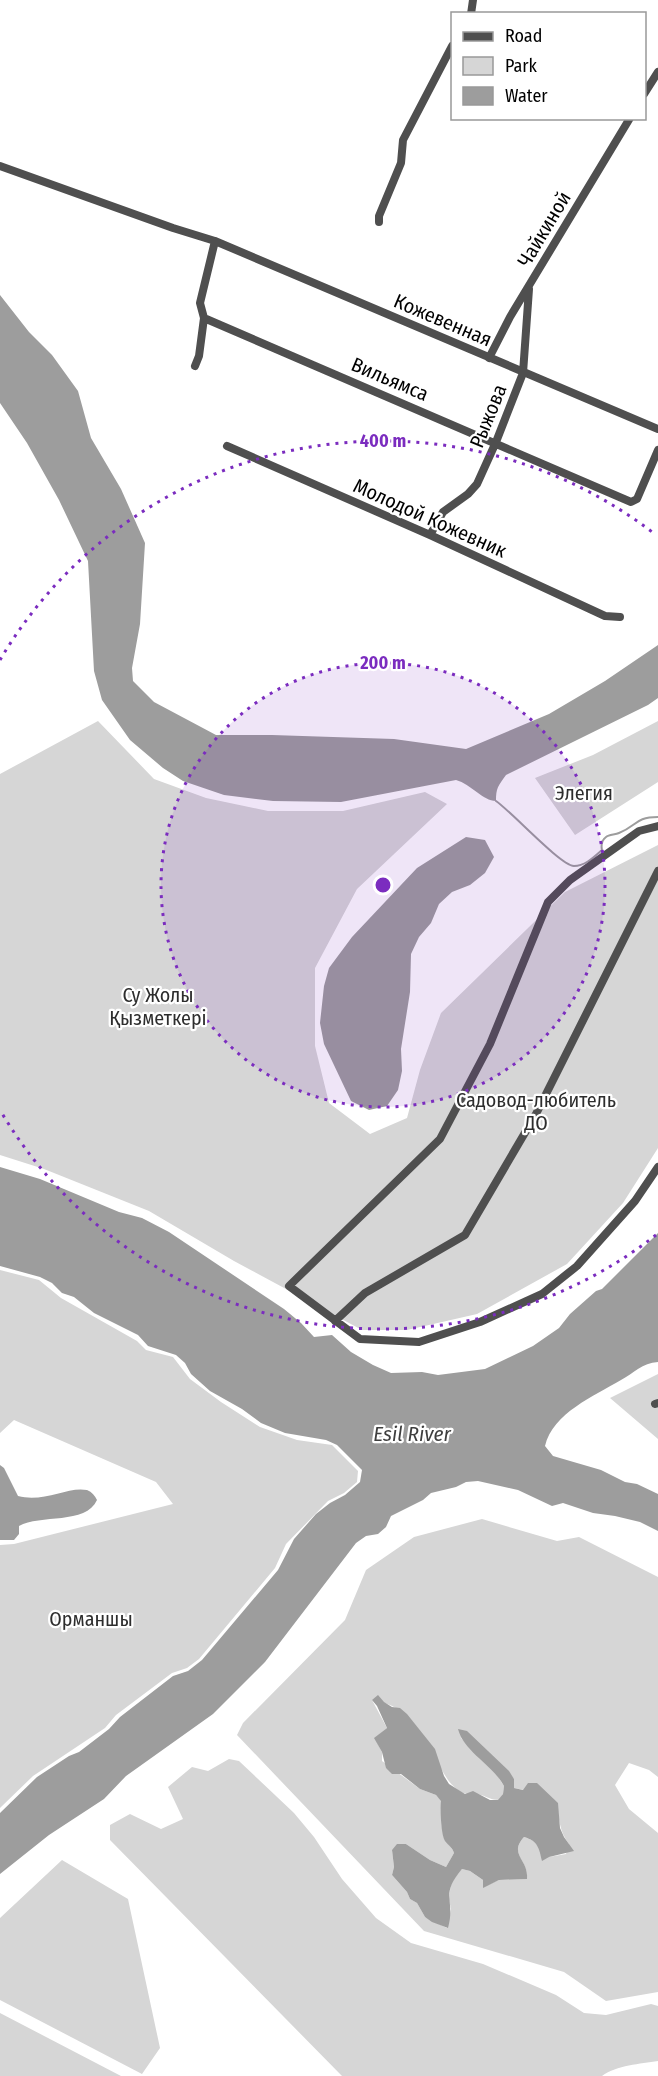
<svg xmlns="http://www.w3.org/2000/svg" width="658" height="2076" font-family="'Fira Sans Condensed',sans-serif">
	<style>
		.green { fill: #d6d6d6; fill-rule: evenodd }
		.water { fill: #9d9d9d }
		.lines { fill: none; stroke-linecap: round; stroke-linejoin: round }
		.stream { stroke: #9d9d9d; stroke-width: 2 }
		.minor { stroke: #4f4f4f; stroke-width: 8 }
		.ring { fill: none; stroke: #7b2cbf; stroke-width: 3; stroke-dasharray: 3 6 }
		.labels { text-anchor: middle; stroke-width: 4.5; stroke-linejoin: round; paint-order: stroke }
		.street-label { font-size: 20px; fill: #000; stroke: #fff }
		.park-label { font-size: 20px; fill: #2d2d2d; stroke: #fff }
		.water-label { font-size: 21px; font-style: italic; fill: #3e3e3e; stroke: #fff }
		.centre { fill: #7b2cbf; stroke: #fff; stroke-width: 3 }
		.ring-label { font-size: 18px; text-anchor: middle; font-weight: bold; fill: #7b2cbf; stroke: #fff; stroke-width: 4.5; stroke-linejoin: round; paint-order: stroke }
	</style>
	<rect width="100%" height="100%" fill="#fff"/>
	<!-- green -->
	<path class="green" d="M98,721l56,58 52,19 62,13h75l82,-19 22,12 -90,85 -42,79v78l14,57 41,31 37,-16 13,-48 21,-57 124,-121 93,-47v303l-35,55 -56,61 -90,50 -70,16h-45l-128,-69 -85,-50 -105,-42 -44,-14v-381z
		M658,721v61l-83,53 -40,-57 58,-23z
		M0,1270l39,10 22,18 76,43 9,9 27,7 17,22 31,23 39,25 37,13 35,5 26,26 -1,11 -13,11 -16,8 -42,43 -11,24 -76,91 -12,9 -15,5 -56,42 -11,13 -72,48 -33,32v-263l14,-1 159,-40 -17,-22 -142,-62 -14,13z
		M658,1374v65l-48,-41z
		M482,1519l75,22 22,-4 79,40v200l-9,-7 -20,-7 -14,22 14,24 29,24v159l-52,9 -42,-29 -140,-41 -187,-196 6,-12 102,-103 21,-50 48,-33zM372,1700c39,6 49,33 67,65 7,12 11,21 24,28 6,2 12,0 18,2 7,2 10,5 18,5l4,-6 1,-8 -9,-14 -35,-35 54,42v9l10,2 33,13c2,15 2,28 12,41l-3,10 -17,3 -17,-17 -8,-3c-16,18 5,23 3,42l-28,1 -16,7v-7l-13,-9 -8,-2 -11,13 -2,18 2,9 -4,19 -22,-11 -8,-14 -7,-4 -3,-7 -15,-17 2,-8 -2,-17 14,-6 24,16 16,7 8,-14c-2,-6 -5,-7 -8,-12 -5,-6 -6,-31 -4,-40l-6,-6 -16,-6 -38,-28v-9l-7,-14 12,-10z
		M229,1759l10,2 55,52 20,24 28,42 34,39 35,25 72,21 73,31 28,18 22,2 45,-11 7,2v55c-18,3 -41,4 -56,15h-260l-232,-236v-15l20,-11 31,15 22,-10 -15,-32 24,-20 16,4z
		M62,1860l66,39 32,149 -18,26 -142,-74v-82z
		M0,2013l121,63h-121z"/>
	<!-- water -->
	<path class="water" d="M0,295l29,37 23,23 26,36 13,47 30,51 24,54 -5,81 -8,44 1,13 21,21 62,33h56l122,4 72,10 83,-35 56,-33 53,-36v53l-10,7 -142,70c-8,11 -10,13 -10,26 -13,0 -25,-17 -40,-21l-115,22 -68,-1 -49,-6 -41,-14 -20,-13 -33,-28 -28,-40 -8,-29 -6,-110 -29,-61 -32,-57 -27,-40z
		M466,837l19,3 9,17 -9,16 -15,12 -18,7 -13,12 -8,19 -12,14 -8,17 -1,38 -9,57 1,22 -4,19 -11,16 -18,4 -18,-9 -27,-57 -4,-21 4,-37 5,-18 23,-31 65,-69z
		M0,1167l40,12 79,33 23,6 27,14 115,77 17,14 13,14 18,-2 19,17 22,13 18,8 31,-1 16,3 47,-6 48,-23 26,-18 11,-14 26,-23 6,-2 56,-56v129c-16,1 -24,11 -37,18 -27,16 -68,33 -76,66l8,10 48,14 24,12 12,2 21,10v37l-18,-9 -25,-6 -22,-3 -30,-10 -11,3 -34,-16 -40,-9 -12,1 -10,5 -25,6 -8,7 -32,16 -5,11 -8,7 -12,2 -10,7 -91,119 -52,52 -87,62 -22,23 -55,36 -49,39v-61l37,-36 32,-21 10,-4 30,-23 11,-12 53,-41 15,-5 14,-11 76,-90 16,-31 22,-25 14,-11 15,-8 15,-13 2,-12 -25,-25 -11,-5 -41,-7 -24,-10 -19,-14 -32,-18 -19,-17 -6,-11 -9,-8 -28,-9 -10,-11 -44,-22 -20,-16 -12,-4 -10,-10 -12,-6 -40,-11z
		M0,1465l4,3 14,28c26,7 50,-10 69,-6 5,2 8,6 10,10 -11,25 -57,14 -78,26v8l-5,6h-14z
		M378,1695l6,7 8,5 8,1 7,6 28,35 9,27 5,8 16,10 8,-3 17,9h8l5,-6 1,-8c-11,-21 -40,-34 -46,-57l9,2 42,40 5,8v9l9,2 5,-7h9l21,20 2,25 4,9 10,14 -25,6 -7,4c-3,-13 -4,-20 -18,-24 -16,18 5,22 3,42l-28,1 -16,8v-8l-13,-9 -8,-2c-23,27 -6,30 -14,59l-16,-6 -7,-5 -8,-14 -7,-4 -3,-7 -15,-17 2,-8 -2,-17 5,-6h9l24,16 16,7 8,-14c-2,-6 -5,-7 -9,-12 -4,-6 -5,-32 -4,-40l-5,-6 -16,-6 -19,-15h-9l-6,-6 -4,-16 -8,-14 13,-10 -10,-22 -5,-6z"/>
	<g class="lines">
		<!-- stream -->
		<path class="stream" d="M496,801c17,12 64,64 78,65 11,0 20,-9 28,-16 -1,-5 0,-10 4,-13 3,-3 9,-2 13,-4 18,-7 16,-16 39,-16"/>
		<!-- minor -->
		<path class="minor" d="M471,14l2,-14
			M644,94l14,-22
			M0,166l173,62 42,13 443,188
			M379,222v-6l22,-53 2,-23 49,-94
			M215,241l-15,62 4,15 427,184 6,-3 21,-49
			M489,358l21,-41 120,-199
			M195,366l4,-10 5,-38
			M227,446l203,89 175,81 15,1
			M430,535l13,-23 25,-18 9,-10 19,-42 27,-69 6,-84
			M658,826l-19,5 -69,49 -22,22 -58,142 -50,95 -151,147 71,53 59,3 61,-20 62,-28 35,-28 58,-65 23,-34
			M335,1321l30,-28 100,-58 71,-121 122,-243
			M655,1404l3,-1"/>
	</g>
	<!-- distance rings -->
	<circle cx="383" cy="885" r="222" fill="#7b2cbf" fill-opacity=".12"/>
	<g class="ring">
		<circle cx="383" cy="885" r="222"/>
		<path d="M656 1235A444 444 0 0 1 0 1110M0 660A444 444 0 0 1 656 535"/>
	</g>
	<g class="labels">
		<!-- street labels -->
		<g class="street-label">
			<text transform="translate(544 229) rotate(-59)" y="7">Чайкиной</text>
			<text transform="translate(443 320) rotate(23)" y="7">Кожевенная</text>
			<text transform="translate(390 379) rotate(23)" y="7">Вильямса</text>
			<text transform="translate(488 416) rotate(-68)" y="7">Рыжова</text>
			<text transform="translate(430 518) rotate(24)" y="7">Молодой Кожевник</text>
		</g>
		<!-- park labels -->
		<g class="park-label">
			<text x="584" y="800">Элегия</text>
			<text x="158" y="1002">Су Жолы<tspan x="158" dy="23">Қызметкері</tspan></text>
			<text x="536" y="1107">Садовод-любитель<tspan x="536" dy="23">ДО</tspan></text>
			<text x="91" y="1626">Орманшы</text>
		</g>
		<!-- water labels -->
		<g class="water-label">
			<text x="412" y="1441">Esil River</text>
		</g>
	</g>
	<circle cx="383" cy="885" r="9" class="centre"/>
	<g class="ring-label">
		<text x="383" y="447">400 m</text>
		<text x="383" y="669">200 m</text>
	</g>
	<!-- legend -->
	<rect x="451" y="12" width="195" height="108" fill="#ffffff" stroke="#999999" stroke-width="1.5"/>
	<rect x="463" y="32" width="30" height="9" fill="#4f4f4f" stroke="#999999" stroke-width="1.5"/>
	<text x="505" y="42" font-size="18" fill="#000000">Road</text>
	<rect x="463" y="57" width="30" height="18" fill="#d6d6d6" stroke="#999999" stroke-width="1.5"/>
	<text x="505" y="72" font-size="18" fill="#000000">Park</text>
	<rect x="463" y="87" width="30" height="18" fill="#9d9d9d" stroke="#999999" stroke-width="1.5"/>
	<text x="505" y="102" font-size="18" fill="#000000">Water</text>
</svg>
